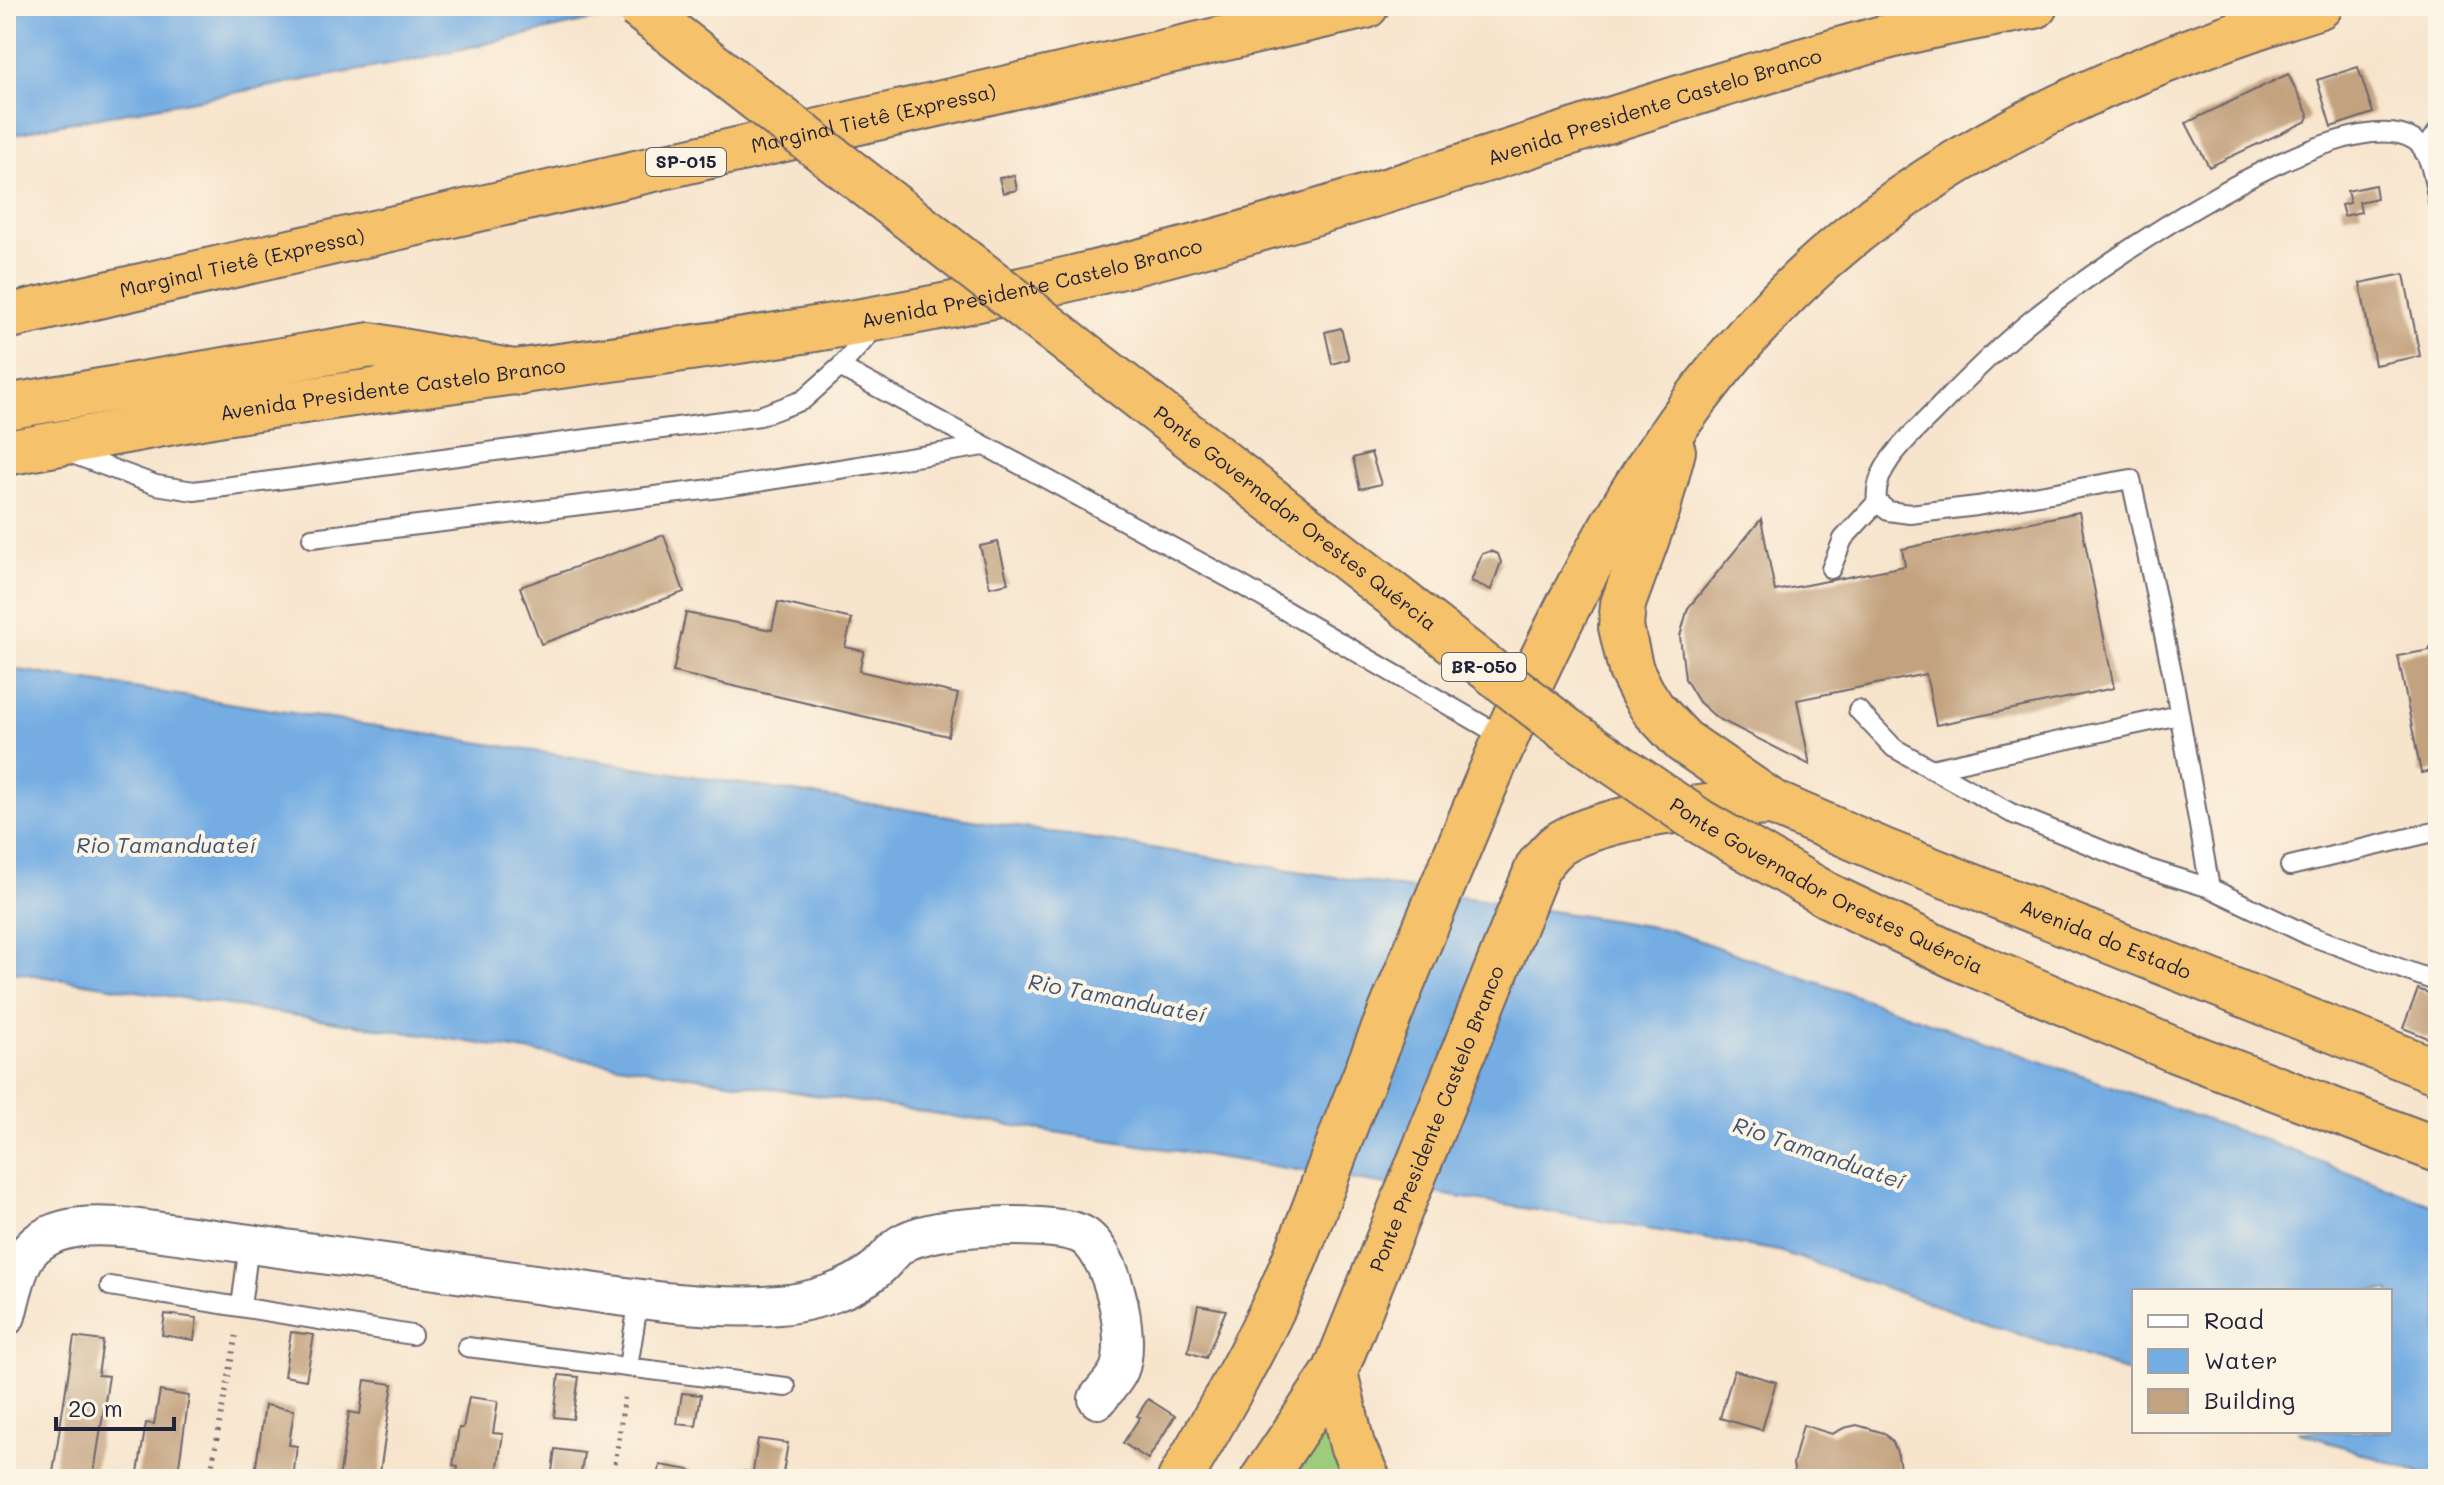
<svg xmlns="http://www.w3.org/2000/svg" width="2444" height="1485" font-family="Mali,sans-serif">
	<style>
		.green { fill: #9dcc7b; stroke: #60775b; stroke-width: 2 }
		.water { fill: #74ade3; stroke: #4b688f; stroke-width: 2 }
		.building { fill: #c3a27f }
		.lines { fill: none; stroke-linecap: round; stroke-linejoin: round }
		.service-casing { stroke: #6d666e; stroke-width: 22 }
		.minor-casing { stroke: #6d666e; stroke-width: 42 }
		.trunk-casing { stroke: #6d666e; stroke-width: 48 }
		.motorway-casing { stroke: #6d666e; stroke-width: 48 }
		.path { stroke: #6d666e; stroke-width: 5; stroke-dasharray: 2 6; stroke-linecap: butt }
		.service { stroke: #fff; stroke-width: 18 }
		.minor { stroke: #fff; stroke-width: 38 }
		.trunk { stroke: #f5c16b; stroke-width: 44 }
		.motorway { stroke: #f5c16b; stroke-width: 44 }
		.trunk-bridge-casing { stroke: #6d666e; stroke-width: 48; stroke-linecap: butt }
		.trunk-bridge { stroke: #f5c16b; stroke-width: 44 }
		.labels { text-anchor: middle; stroke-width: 8; stroke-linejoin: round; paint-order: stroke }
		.shield { fill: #fcf5e5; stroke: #63616e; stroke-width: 2 }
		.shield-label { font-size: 18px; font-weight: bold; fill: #22223b }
		.street-label { font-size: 20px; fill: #22223b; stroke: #fcf5e5 }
		.water-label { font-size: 22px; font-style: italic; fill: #3f5376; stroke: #fcf5e5 }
	</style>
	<rect width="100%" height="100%" fill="#fcf5e5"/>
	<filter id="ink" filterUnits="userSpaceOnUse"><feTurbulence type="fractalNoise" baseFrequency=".0125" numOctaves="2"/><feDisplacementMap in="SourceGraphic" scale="16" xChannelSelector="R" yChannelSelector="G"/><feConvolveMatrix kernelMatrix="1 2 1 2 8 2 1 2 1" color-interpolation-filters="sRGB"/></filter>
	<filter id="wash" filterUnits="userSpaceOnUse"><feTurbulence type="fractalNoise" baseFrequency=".006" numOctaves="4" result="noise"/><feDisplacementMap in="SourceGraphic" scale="32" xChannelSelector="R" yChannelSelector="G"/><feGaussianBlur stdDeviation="1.8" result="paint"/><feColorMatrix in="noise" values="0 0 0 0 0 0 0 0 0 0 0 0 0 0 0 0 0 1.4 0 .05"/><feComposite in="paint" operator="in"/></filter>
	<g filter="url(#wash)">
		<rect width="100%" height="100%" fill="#f7e4cc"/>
		<!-- green -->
		<path class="green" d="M1327,1423l14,56h-47z"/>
		<!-- water -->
		<path class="water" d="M6,6h648l-250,56 -359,65 -39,10z
			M6,668l1660,261 606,214 166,64v272l-141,-48h93v-140h-256v83l-355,-123 -536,-90 -1237,-190z"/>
		<g id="blocks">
			<!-- building -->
			<path class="building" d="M2358,67l15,46 -42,14 -14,-47z
				M2288,74l21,42 -2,5 -98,46 -23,-44z
				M1014,175l3,15 -14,3 -4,-15z
				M2375,185l2,13 -18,4 2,10 -17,4 -3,-11 9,-2 -3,-12z
				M2404,274l16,82 -45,9 -15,-82z
				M1341,328l8,31 -17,5 -7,-32z
				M1371,453l10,31 -21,5 -7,-31z
				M2079,512l35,176 -178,37 -10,-51 -129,26 13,65 -93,-47 -18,-16 -14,-23 -5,-43 8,-28 73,-89 14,72 130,-25 -3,-17z
				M664,535l20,57 -143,52 -21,-57z
				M998,542l10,41 -18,4 -10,-41z
				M1490,551l8,3 3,8 -10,28 -20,-9 11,-27z
				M778,602l74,17 -7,28 19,4 -5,20 99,23 -10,42 -275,-64 13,-59 86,17z
				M2438,646v124l-17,3 -23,-117 32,-6v-3z
				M2418,989l20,8v45l-35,-14z
				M1198,1305l28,5 -20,48 -18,-6z
				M165,1314l32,4 -3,22 -32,-5z
				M291,1332l23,3 -8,45 -22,-4z
				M74,1337l29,4 -5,34 11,1 -16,103h-41z
				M1734,1370l42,12 -14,48 -42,-12z
				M559,1375l20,2 -6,42 -19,-2z
				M365,1380l28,4 -14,95h-40l10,-67 11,2z
				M160,1391l29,5 -12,83h-40l9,-56 8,1z
				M682,1393l19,2 -5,31 -19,-2z
				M469,1397l29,4 -5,32 10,1 -7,45h-40l2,-12 -5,-2 6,-37h4z
				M1148,1399l27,17 -27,43 -25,-16 17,-26 -3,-1z
				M265,1405l29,5 -5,35 8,1 -4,33h-39z
				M1803,1425l29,9 12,-6 13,-3 27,8 9,9 5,13 2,14 25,7 -1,3h-128l-3,-15z
				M758,1439l30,4 -6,36h-41l2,-8 10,1z
				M555,1449l29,4 -4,26h-29z
				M660,1465l30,5 -2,9h-30z"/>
		</g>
	</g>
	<g filter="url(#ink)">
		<use href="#blocks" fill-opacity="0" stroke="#6d666e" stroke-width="2"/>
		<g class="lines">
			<!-- service casing -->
			<g class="service-casing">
				<path id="service" d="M2424,152l14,-21
					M2438,201c-4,-18 -7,-51 -24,-61 -73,-45 -320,130 -380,178 -35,28 -66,59 -97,91 -24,25 -65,57 -60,93l11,9 22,3 67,-8 154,-27 41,193 38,216 98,47 130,47
					M840,367l389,211 276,160
					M67,452l89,33 38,6 566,-75 43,-16 37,-33 36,-40
					M312,538l408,-50 264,-42
					M1831,569l12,-30 34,-37
					M1858,710l36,38 117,65 138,56 61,19
					M1931,769l248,-54
					M2290,866l148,-35
					M110,1286l302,49
					M241,1307l8,-63
					M467,1347l319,40
					M628,1367l11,-69"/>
			</g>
			<!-- minor casing -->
			<g class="minor-casing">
				<path id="minor" d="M6,1316c5,-19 11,-52 24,-66 25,-28 69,-25 102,-22 130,17 260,36 389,54 81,11 178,30 258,23 30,-2 72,-15 96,-35 9,-7 16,-18 25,-25 29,-21 145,-24 178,-12 34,12 54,106 41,137 -4,10 -15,20 -21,29"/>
			</g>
			<!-- trunk casing -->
			<g class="trunk-casing">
				<g id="trunk">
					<path id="s1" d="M1673,451l-15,57 -35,96 -2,23 10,43 11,22 11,17 30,32 90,62 111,48 554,221"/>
					<path id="s2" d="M6,453c69,-12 137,-26 206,-38 285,-46 575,-69 857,-136 282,-66 553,-171 832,-246 44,-11 89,-18 134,-27"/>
					<path d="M1335,1372l17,73 16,34"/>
					<path d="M1180,1479c36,-62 72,-125 102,-190 25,-56 45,-116 67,-173 35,-89 71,-176 108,-264 89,-215 190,-437 368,-594 140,-123 319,-196 495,-252"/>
					<path id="s3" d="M1263,1479l72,-107 203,-505c6,-8 13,-17 21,-23 49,-31 156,-39 214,-41"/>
				</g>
			</g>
			<!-- motorway casing -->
			<g class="motorway-casing">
				<g id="motorway">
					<path id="s4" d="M6,317l1360,-311"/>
					<path d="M6,407l365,-62 149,28"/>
				</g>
			</g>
			<!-- path -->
			<path class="path" d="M188,1479l8,-8h15
				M234,1479l-23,-8 25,-135
				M613,1479l12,-86"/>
			<!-- service -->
			<use href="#service" class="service"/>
			<!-- minor -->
			<use href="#minor" class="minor"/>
			<!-- trunk -->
			<use href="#trunk" class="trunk"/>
			<!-- motorway -->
			<use href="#motorway" class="motorway"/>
			<!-- trunk-bridge casing -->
			<g class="trunk-bridge-casing">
				<g id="trunk-bridge">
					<path id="s5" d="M637,6l931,725 131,90 128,74 136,65 212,90 263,100"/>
				</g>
			</g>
			<!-- trunk-bridge -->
			<use href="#trunk-bridge" class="trunk-bridge"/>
		</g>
	</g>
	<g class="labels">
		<!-- shield labels -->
		<g class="shield">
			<rect x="646" y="148" width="80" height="28" rx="6"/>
			<rect x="1442" y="653" width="84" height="28" rx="6"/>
		</g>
		<g class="shield-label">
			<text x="686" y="168">SP-015</text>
			<text x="1484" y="673">BR-050</text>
		</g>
		<!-- street labels -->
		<g class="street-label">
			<text dy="7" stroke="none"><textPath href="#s2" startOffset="1688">Avenida Presidente Castelo Branco</textPath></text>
			<text dy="7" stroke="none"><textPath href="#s4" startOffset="890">Marginal Tietê (Expressa)</textPath></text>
			<text dy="7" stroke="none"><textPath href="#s4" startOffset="242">Marginal Tietê (Expressa)</textPath></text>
			<text dy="7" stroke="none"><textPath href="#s2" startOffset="1040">Avenida Presidente Castelo Branco</textPath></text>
			<text dy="7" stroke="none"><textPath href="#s2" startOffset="392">Avenida Presidente Castelo Branco</textPath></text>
			<text dy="7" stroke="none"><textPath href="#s5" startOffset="834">Ponte Governador Orestes Quércia</textPath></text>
			<text dy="7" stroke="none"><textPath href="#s5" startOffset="1482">Ponte Governador Orestes Quércia</textPath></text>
			<text dy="7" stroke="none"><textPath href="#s1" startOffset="786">Avenida do Estado</textPath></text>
			<text dy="7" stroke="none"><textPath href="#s3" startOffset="402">Ponte Presidente Castelo Branco</textPath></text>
		</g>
		<!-- water labels -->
		<g class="water-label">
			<text x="166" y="853">Rio Tamanduateí</text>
			<text transform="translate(1117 998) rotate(11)" y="8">Rio Tamanduateí</text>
			<text transform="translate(1819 1153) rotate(19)" y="8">Rio Tamanduateí</text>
		</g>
	</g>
	<!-- margin -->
	<rect width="2444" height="1485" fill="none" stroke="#fcf5e5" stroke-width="32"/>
	<!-- legend -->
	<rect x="2132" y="1289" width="260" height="144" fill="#fcf5e5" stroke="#a5a1a1" stroke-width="2"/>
	<rect x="2148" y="1315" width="40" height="12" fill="#ffffff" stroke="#a5a1a1" stroke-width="2"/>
	<text x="2204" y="1329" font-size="24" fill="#22223b">Road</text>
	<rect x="2148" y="1349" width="40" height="24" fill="#74ade3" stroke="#a5a1a1" stroke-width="2"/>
	<text x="2204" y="1369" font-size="24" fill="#22223b">Water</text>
	<rect x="2148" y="1389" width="40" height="24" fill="#c3a27f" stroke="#a5a1a1" stroke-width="2"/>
	<text x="2204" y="1409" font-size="24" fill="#22223b">Building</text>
	<!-- scale -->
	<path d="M56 1417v12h118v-12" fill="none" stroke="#22223b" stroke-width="4"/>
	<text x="68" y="1417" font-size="24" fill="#22223b" stroke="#fcf5e5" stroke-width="6" paint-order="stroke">20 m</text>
</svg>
